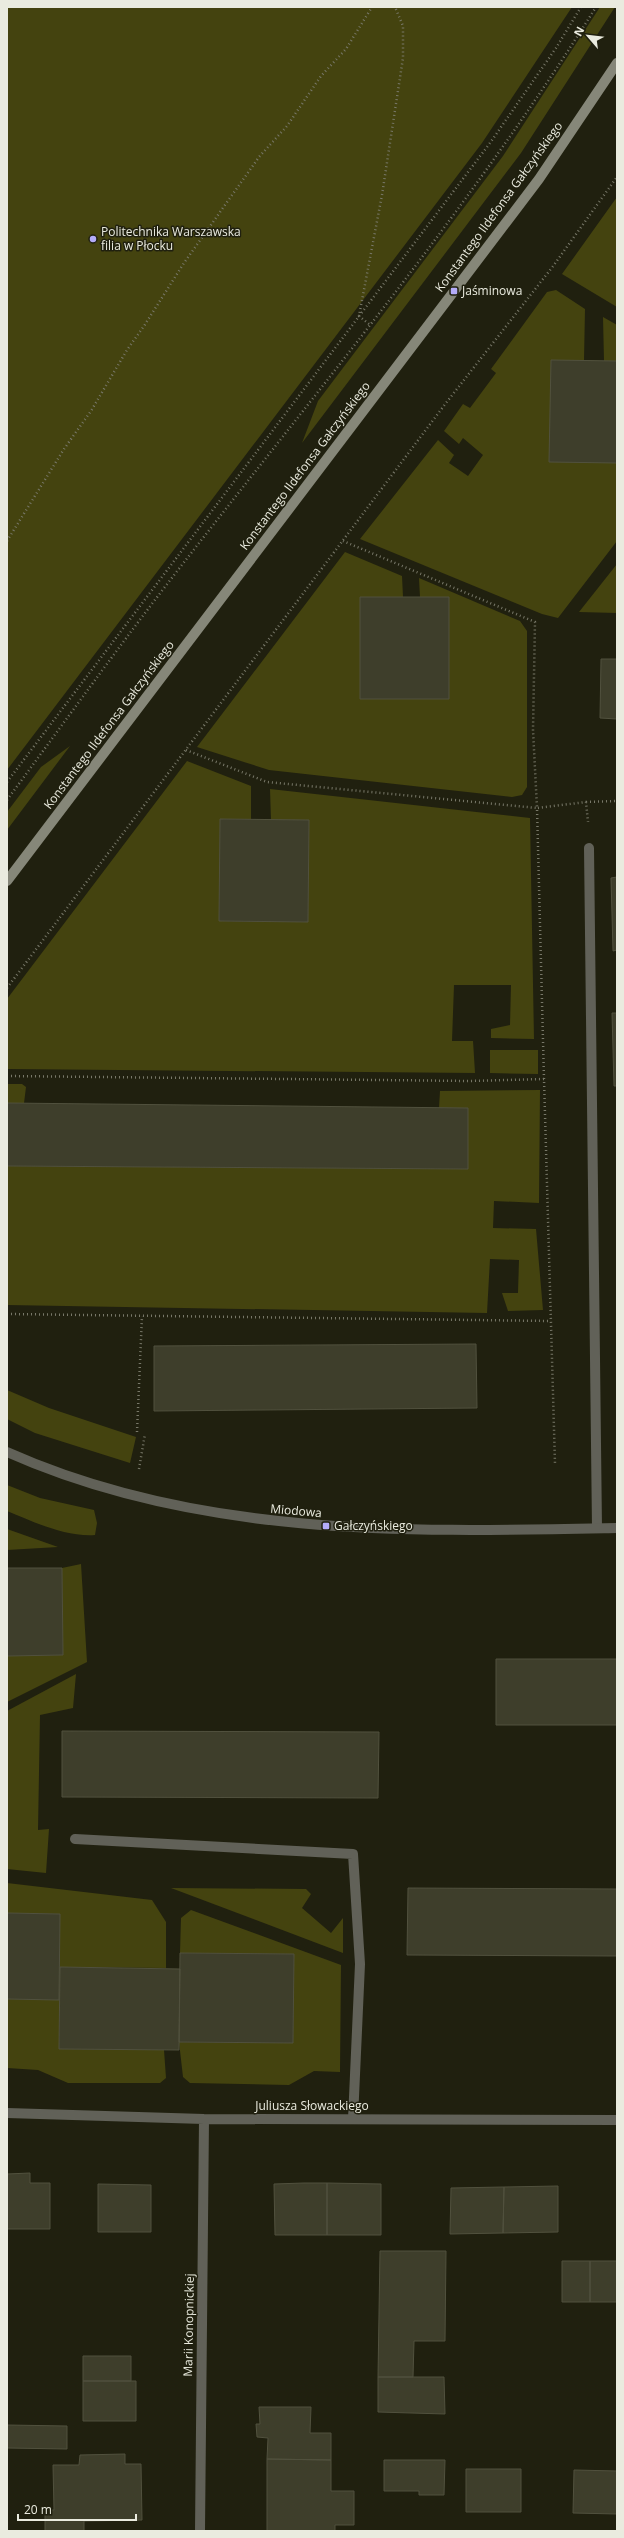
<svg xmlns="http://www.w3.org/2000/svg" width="624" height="2538" font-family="'Open Sans',sans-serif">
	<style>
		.green { fill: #44430f }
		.building { fill: #3e3e2b; stroke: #51513e }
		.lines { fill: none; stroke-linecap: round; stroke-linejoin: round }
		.path { stroke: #787869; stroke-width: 2.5; stroke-dasharray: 1 3; stroke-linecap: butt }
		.lane { stroke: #616158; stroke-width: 10 }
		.street { stroke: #616158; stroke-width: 10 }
		.secondary { stroke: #868779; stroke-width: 10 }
		.poi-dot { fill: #b4acf9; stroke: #20200f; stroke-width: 1.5 }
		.labels { text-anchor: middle; stroke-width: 3; stroke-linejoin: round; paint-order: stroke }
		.street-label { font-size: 12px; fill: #eaebdf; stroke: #20200f }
		.poi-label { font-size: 12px; fill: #eaebdf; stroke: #20200f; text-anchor: start }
	</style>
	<rect width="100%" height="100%" fill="#20200f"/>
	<!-- green -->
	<path class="green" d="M7,7h565l-90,136 -475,627z
		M600,7h15l-94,146 -219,290 16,-42 185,-245z
		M617,197v110l-55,-33z
		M556,290l29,19 -1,51 20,1 -1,-44 14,8v216l-59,77 -16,-4 -182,-75 78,-99 16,15 -5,8 19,13 15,-21 -20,-17 -4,6 -15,-13 19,-27 7,4 26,-35 -5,-4 56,-77z
		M345,552l57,24 1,21h-43v102h89v-102h-29l-1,-19 101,43 7,10v156l-5,8 -10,2 -243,-27 -72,-23z
		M617,564v49l-38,-1z
		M70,746l-63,84v-18l34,-45z
		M187,761l64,25v33h-31l-1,102 89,1 1,-102h-38l-1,-31 260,29 4,221 -43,-1v-9l19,-4 1,-40h-57l-2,56h21l2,32 -468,-4v-70z
		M490,1050h48v24l-48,-1z
		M7,1084h15l4,3 -2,16h-17z
		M540,1090l-1,113 -45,-2 -1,27 43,1 7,81 -35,1 -6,-18h16l1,-33 -29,-1 -3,54 -480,-8v-139l461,3v-60l-29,-1 1,-17z
		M7,1390l42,18 87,29 -6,26 -95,-30 -28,-14z
		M7,1485l33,13 54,12 3,13 -2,12c-30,2 -61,-13 -88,-24z
		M7,1529l51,18 -51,3z
		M81,1564l6,98 -80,40v-46l56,-1 -1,-87z
		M76,1674l-3,34 -33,7 -2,115 11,-1 -3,44 -39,-4v-158z
		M7,1883l145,17 14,22v46l-106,-1v-53l-53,-1z
		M171,1888l135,1 5,5 -9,14 29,25 12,-15v35z
		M191,1910l150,55 -1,107 -26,-1 -25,14 -99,-2 -7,-6 -4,-35 114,1 1,-89 -114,-1 1,-35z
		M7,1999l52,1v49l105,1 2,28 -6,5h-92l-30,-13 -31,-2z"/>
	<!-- building -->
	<path class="building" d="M551,360l66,1v102l-68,-1z
		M360,597h89v102h-89z
		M601,659h16v60l-17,-1z
		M220,819l89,1 -1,102 -89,-1z
		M617,877v73l-4,1 -2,-73z
		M612,1013h5v73h-3z
		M7,1103l461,5v61l-461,-3z
		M476,1344l1,64 -323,3v-65z
		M7,1568h55l1,87 -56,1z
		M496,1659h121v66h-121z
		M62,1731l317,1 -1,66 -316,-1z
		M408,1888l209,1v67l-210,-1z
		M7,1913l53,1 -1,86 -52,-1z
		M180,1953l114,1 -1,89 -114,-1z
		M60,1967l120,2 -1,81 -120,-1z
		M30,2173v10h20v46h-43v-55z
		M304,2183h23v52h-52l-1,-51z
		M327,2183l54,1v51h-54z
		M98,2184l53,1v47h-53z
		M558,2186v46l-55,1 1,-46z
		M504,2187l-1,46 -53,1 1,-46z
		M380,2251h66l-1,90h-31l-1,36h-35z
		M562,2261h28v41h-28z
		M590,2261h27v41h-27z
		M83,2356h48v25h-48z
		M378,2377h66l1,37 -67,-2z
		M83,2381h53v40h-53z
		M259,2407h52l-1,26h21v27l-64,-1 1,-21 -11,-1 -1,-13h4z
		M7,2425l60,1v23l-60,-1z
		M125,2454v10h16l1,56 -58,1v10h-39v-21h9l-1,-45h26l1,-10z
		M267,2459l64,1v31h23v34h-19v6h-68z
		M384,2460h61l-1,35h-25v-4h-35z
		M466,2469h55v43h-55z
		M574,2470l43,1v43l-44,-1z"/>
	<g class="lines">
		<!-- path -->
		<path class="path" d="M369,324l-10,-8 23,-121 21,-137v-32l-8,-19
			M7,541l57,-92 27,-38 36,-61 17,-24 40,-63 75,-106 28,-31 34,-50 25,-27 26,-42
			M186,750l81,32 270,26 -4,-78 2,-108 -192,-81
			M7,782l483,-639 66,-95 25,-41
			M7,800c59,-80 117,-161 178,-239 141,-181 289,-359 411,-554
			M586,802l31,-1
			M7,988l439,-585 108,-138 63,-88
			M7,1076l463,5 74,-2 11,385
			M544,1079l-7,-271 49,-6 2,20
			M7,1314l544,7
			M137,1432l5,-116
			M139,1469l6,-35"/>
		<!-- lane -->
		<path class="lane" d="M589,848l8,680
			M75,1839l278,15 7,110 -7,155"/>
		<!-- street -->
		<path class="street" d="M7,1452c193,86 404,80 610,76
			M7,2113l197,6 413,1
			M200,2531l4,-412"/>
		<!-- secondary -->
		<path class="secondary" d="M7,881l532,-702 78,-116"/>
	</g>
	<!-- markers -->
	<g class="poi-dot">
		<circle cx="93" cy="239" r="4"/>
		<rect x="450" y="287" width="8" height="8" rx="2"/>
		<rect x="322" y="1522" width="8" height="8" rx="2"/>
	</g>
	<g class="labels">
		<!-- street labels -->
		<g class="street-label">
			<text transform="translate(499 207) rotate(-54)" y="4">Konstantego Ildefonsa Gałczyńskiego</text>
			<text transform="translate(305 466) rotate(-53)" y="4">Konstantego Ildefonsa Gałczyńskiego</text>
			<text transform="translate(109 725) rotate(-53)" y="4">Konstantego Ildefonsa Gałczyńskiego</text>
			<text transform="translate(296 1511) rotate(5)" y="4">Miodowa</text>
			<text x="312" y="2110">Juliusza Słowackiego</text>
			<text transform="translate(189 2325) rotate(-89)" y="4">Marii Konopnickiej</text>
		</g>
		<!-- poi labels -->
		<g class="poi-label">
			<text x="101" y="236">Politechnika Warszawska<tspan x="101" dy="14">filia w Płocku</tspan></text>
			<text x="462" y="295">Jaśminowa</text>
			<text x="334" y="1530">Gałczyńskiego</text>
		</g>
	</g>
	<!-- border -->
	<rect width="624" height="2538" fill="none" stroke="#eaebdf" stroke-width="16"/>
	<!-- north arrow -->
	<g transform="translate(588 36) rotate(298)" stroke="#20200f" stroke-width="3" paint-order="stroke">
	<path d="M0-3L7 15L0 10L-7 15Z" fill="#eaebdf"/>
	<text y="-6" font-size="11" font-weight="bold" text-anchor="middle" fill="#eaebdf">N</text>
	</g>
	<!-- scale -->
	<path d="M18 2514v6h118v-6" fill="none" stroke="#eaebdf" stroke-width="2"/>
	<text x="24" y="2514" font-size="12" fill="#eaebdf" stroke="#20200f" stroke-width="3" paint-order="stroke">20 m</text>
</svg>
